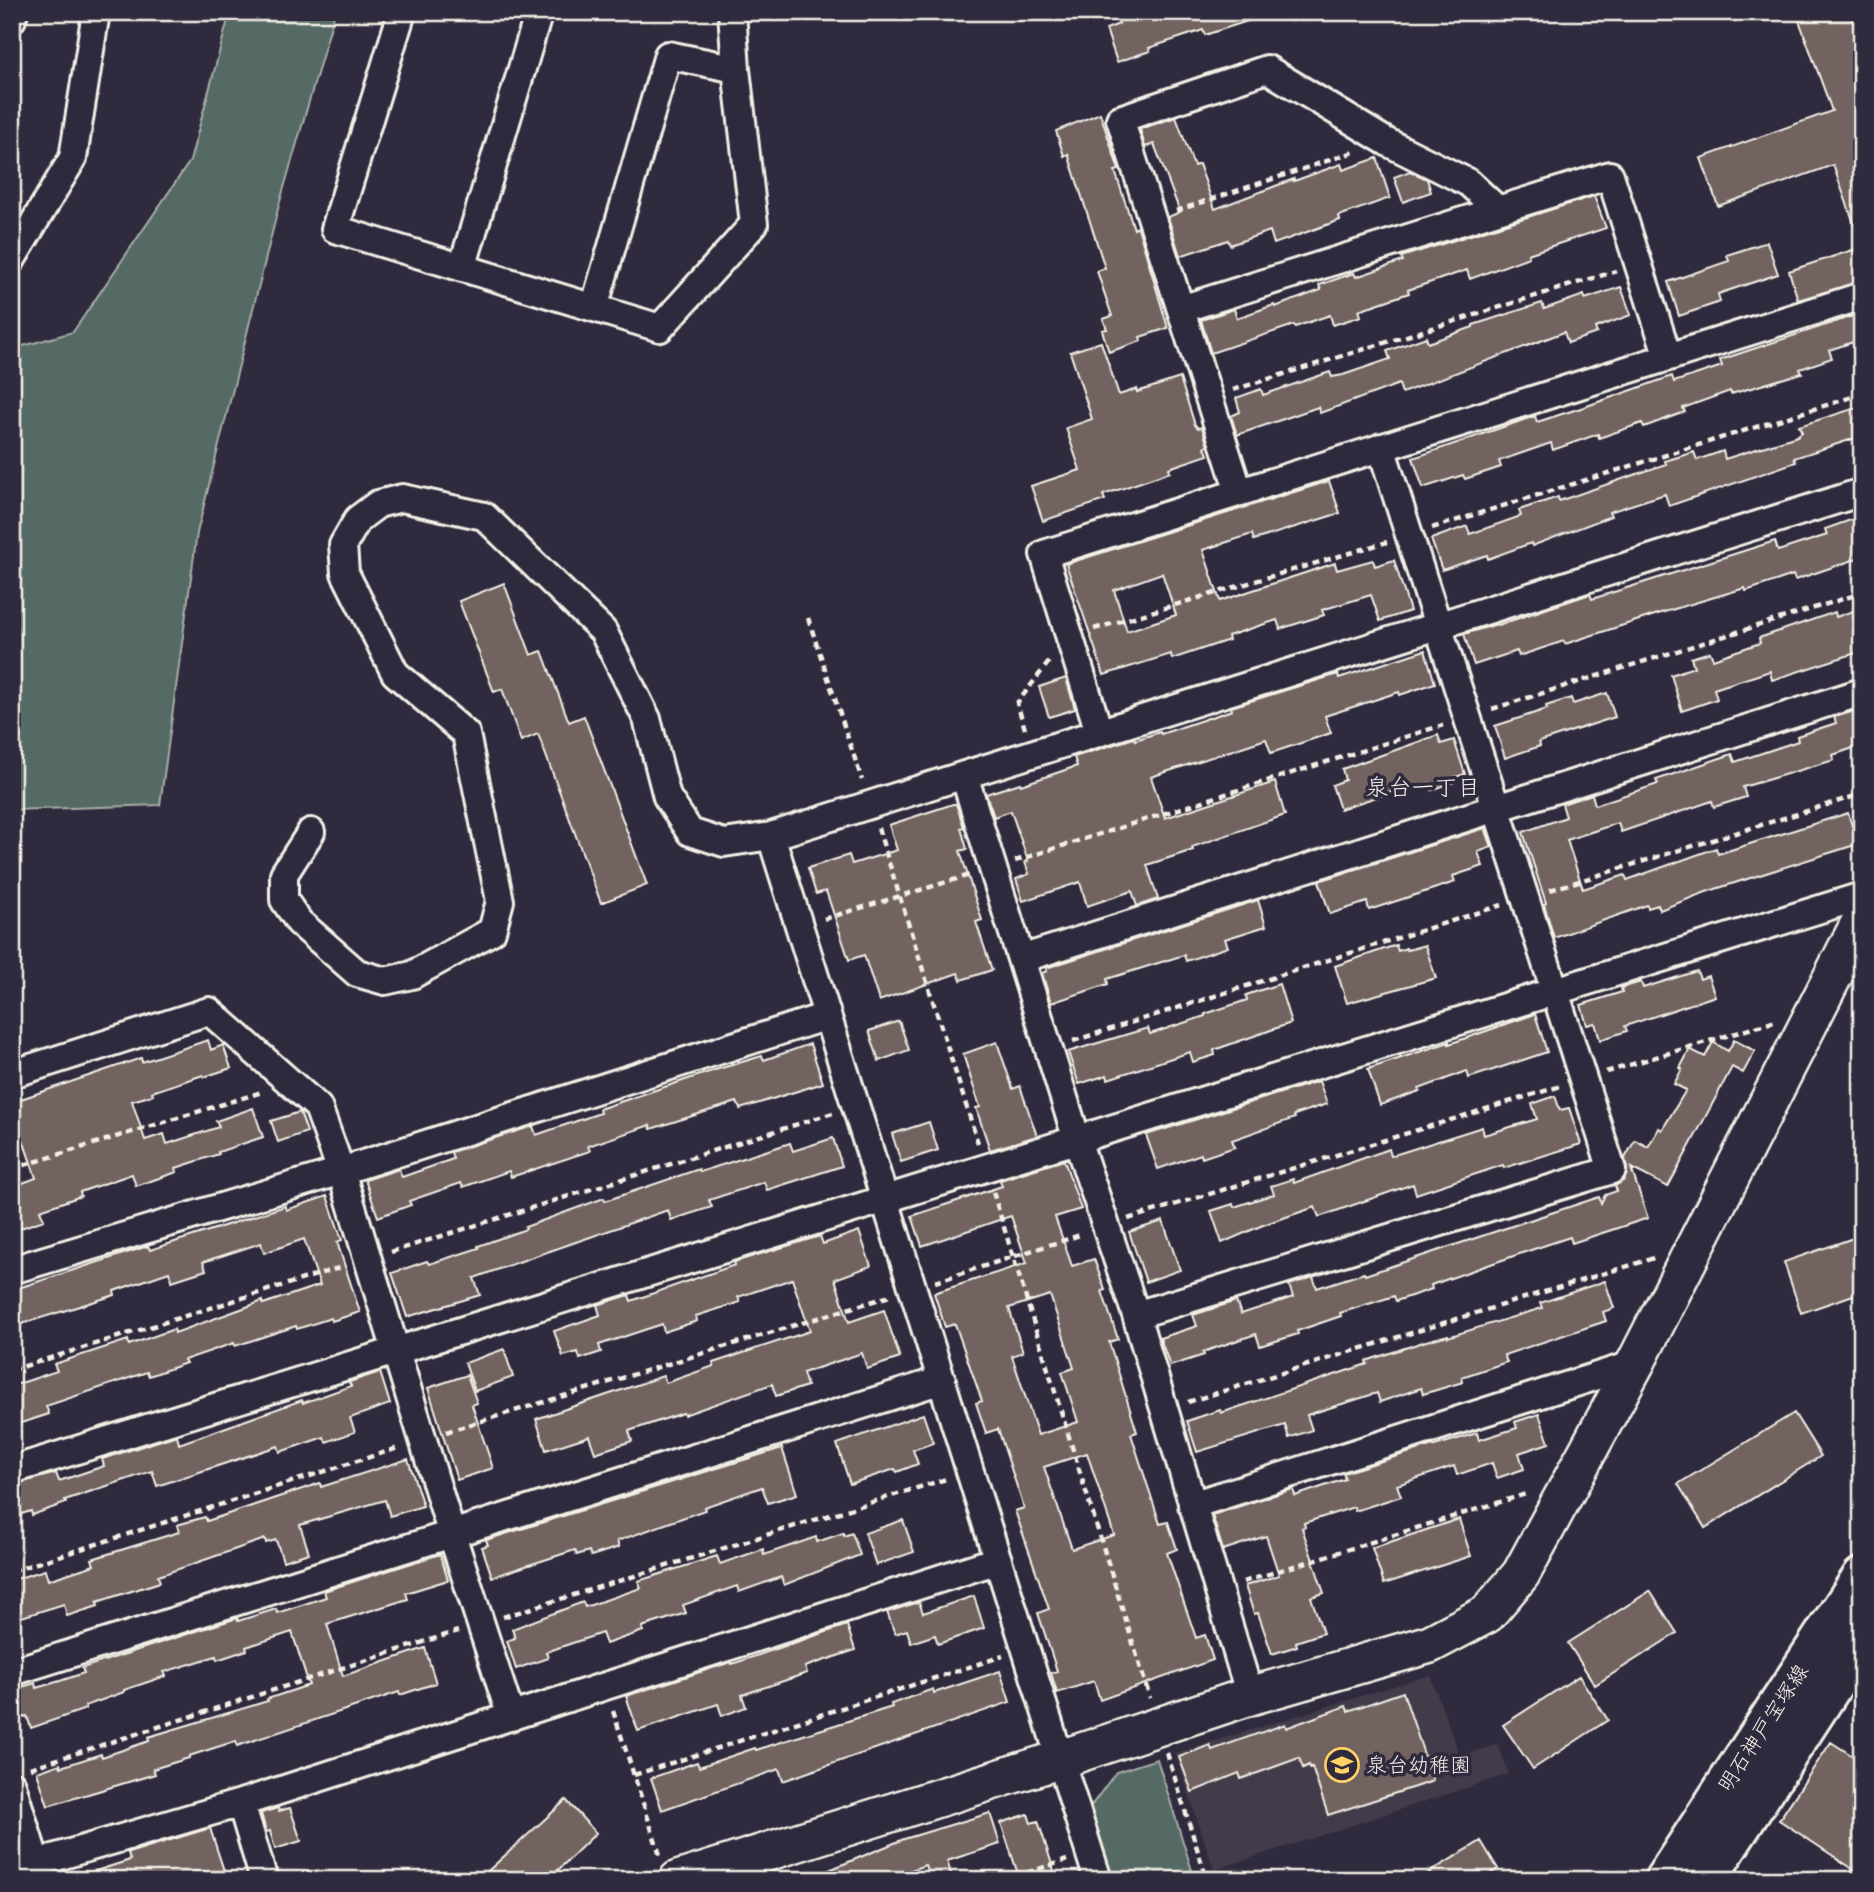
<svg xmlns="http://www.w3.org/2000/svg" width="1874" height="1892" font-family="Pangolin,'Klee One',sans-serif">
	<style>
		.built { fill: #433b48 }
		.green { fill: #576b65; stroke: #a6aea6; stroke-width: 2 }
		.building { fill: #726460; stroke: #f4f1e8; stroke-width: 2; fill-rule: evenodd }
		.lines { fill: none; stroke-linecap: round; stroke-linejoin: round }
		.street-casing { stroke: #f4f1e8; stroke-width: 32 }
		.secondary-casing { stroke: #f4f1e8; stroke-width: 42 }
		.primary-casing { stroke: #f4f1e8; stroke-width: 44 }
		.path { stroke: #f4f1e8; stroke-width: 4.5; stroke-dasharray: 7 5; stroke-linecap: butt }
		.street { stroke: #2f2a3d; stroke-width: 26 }
		.secondary { stroke: #2f2a3d; stroke-width: 37 }
		.primary { stroke: #2f2a3d; stroke-width: 38 }
		.labels { text-anchor: middle; stroke-width: 7; stroke-linejoin: round; paint-order: stroke }
		.street-label { font-size: 21px; fill: #f4f1e8; stroke: #2f2a3d }
		.poi-label { font-size: 21px; fill: #f4f1e8; stroke: #2f2a3d; text-anchor: start }
		.neighbourhood-label { font-size: 23px; fill: #f4f1e8; stroke: #2f2a3d }
	</style>
	<rect width="100%" height="100%" fill="#2f2a3d"/>
	<filter id="ink" filterUnits="userSpaceOnUse"><feTurbulence type="fractalNoise" baseFrequency=".0143" numOctaves="2"/><feDisplacementMap in="SourceGraphic" scale="14" xChannelSelector="R" yChannelSelector="G"/><feConvolveMatrix kernelMatrix="1 2 1 2 8 2 1 2 1" color-interpolation-filters="sRGB"/></filter>
	<g filter="url(#ink)">
		<!-- built -->
		<path class="built" d="M1430,1675l30,81 38,-12 11,30 -295,96 -39,-117z"/>
		<!-- green -->
		<path class="green" d="M230,12h105l-56,193 -82,328 -37,272 -148,5v-461l61,-17 117,-171z
			M1157,1759l38,121h-84l-23,-70 28,-38z"/>
		<!-- building -->
		<path class="building" d="M1135,12l5,7 19,-7h104v4l-58,19 -2,-5 -54,18 1,3 -33,11 -11,-33 13,-5 -1,-6z
			M1796,12h54l12,32v192l-3,1 -26,-72 -115,41 -17,-48 131,-47z
			M1100,113l19,57 -4,1 19,58 4,-2 30,101 -28,9 1,4 -32,11 -7,-22 5,-1 -4,-10 9,-3 -15,-45 8,-3 -37,-114 -4,2 -8,-25z
			M1176,117l18,49 5,-2 16,45 79,-30v2l47,-17 2,6 34,-12 13,40 -51,18 1,4 -66,24 -4,-13 -40,14 -2,-5 -48,16 -12,-39 12,-5 -26,-68 -9,3 -5,-18z
			M1410,171l17,8 4,13 -28,10 -9,-25z
			M1594,196l12,32 -78,26 1,3 -59,22 -3,-9 -59,20 1,3 -50,17 2,6 -28,9 -3,-10 -35,12 -1,-2 -83,28 -10,-33 33,-11 3,9 37,-13 1,2 46,-17 -2,-5 35,-12 2,4 47,-16 -2,-4z
			M1767,242l11,32 -60,20 2,8 -41,14 -11,-34 61,-21 -2,-6z
			M1862,247v34l-64,19 -9,-29z
			M1621,287l10,28 -36,13 2,5 -29,10 -4,-11 -162,61 -3,-9 -79,29 -2,-6 -81,28 -6,-19 9,-4 -4,-14 25,-9 2,6 67,-23 2,5 11,-2 47,-16 -3,-8 39,-14 2,6 45,-16v-2l69,-22 2,6 40,-14 1,4z
			M1862,313v12l-8,1 5,14 -30,10 3,8 -32,11 2,4 -71,21 -1,-3 -47,17 2,4 -41,15 -2,-4 -43,15 -1,-4 -45,16 -2,-7 -52,18 2,6 -36,12 -2,-4 -40,13 -10,-30 122,-42 2,6 47,-15 88,-31 2,6 48,-16 -2,-6z
			M1101,342l18,53 18,-6v3l43,-14 15,47 3,3 4,-1 6,19 -3,1 3,8 -39,13 1,4 -67,23 2,5 -62,21 -12,-35 49,-16 -14,-42 26,-9 -22,-67z
			M1862,406v30l-68,22 2,4 -127,44 -4,-12 -56,18 2,4 -79,30 -1,-3 -43,16 -1,-4 -45,15 -11,-31 36,-13 3,8 51,-18 -2,-6 39,-13 1,4 107,-37 -1,-3 29,-9 3,8 26,-9 2,8 72,-23 5,-4 -3,-6z
			M1329,481l11,32 -86,27 -2,-6 -49,16 17,51 115,-38 2,7 36,-10 2,6 19,-6 16,51 -30,10 -9,-26 -49,15 2,5 -44,14 -3,-9 -49,16 1,4 -57,19 -1,-5 -67,21 -38,-111zM1162,573l14,42 -49,16 -13,-41z
			M1862,516v41l-67,23 -2,-5 -47,16 -1,-3 -84,25 -96,31 -1,-3 -45,15 -2,-5 -43,14 -10,-31 33,-10 1,1 92,-31 2,5 183,-58 3,10 49,-16 -2,-6z
			M504,583l27,72 11,-4 27,71 15,-6 63,169 -46,18 -63,-169 -17,7 -19,-52 -8,3 -35,-91z
			M1862,608v43l-90,29 -2,-9 -56,18 3,10 -35,12 -11,-36 23,-8 -3,-9 19,-6 3,7 47,-16 -1,-5 41,-14 35,-12 1,5z
			M1425,650l10,33 -35,12 -1,-3 -74,24 6,17 -60,20 -5,-14 -115,38 14,41 110,-36 10,33 -93,32 1,3 -46,15 11,34 -21,7 -5,-15 -45,15 -7,-24 -57,19 -7,-22 13,-5 -4,-12 3,-1 -17,-50 -17,6 -8,-23 34,-11 1,2 56,-19 -3,-9 60,-19 1,2 25,-8 1,2 71,-24 -1,-3 107,-33 1,4z
			M1066,678l9,31 -26,8 -10,-30z
			M1607,693l8,24 -76,25 1,4 -35,12 -10,-32 52,-17 -1,-3 25,-8 2,6z
			M1862,709v36l-29,10 1,5 -91,27 3,10 -32,10 -2,-6 -91,31 -3,-9 -51,17 16,49 42,-14 2,5 89,-32 2,6 130,-41 10,31 -152,48 -46,18 -2,-5 -10,3 -1,-3 -93,33 -10,-34 2,-1 -23,-71 43,-15 -4,-13 30,-10 3,11 63,-21 -2,-4 76,-26 3,8 63,-21 -1,-5 39,-13 -2,-6z
			M1438,735l3,9 13,-4 11,34 -13,4 2,4 -22,8 -2,-7 -28,9 -1,-3 -61,20 -8,-24 13,-5 -3,-11z
			M953,804h3l8,23 -3,1 6,21 -7,2 22,69 -6,2 16,48 -31,10 -3,-7 -79,28 -15,-46 -15,5 -23,-69 -10,3 -8,-26 41,-13 3,9 45,-14 -8,-25z
			M1485,828l7,19 -14,5 5,14 -30,10 2,6 -86,28 -2,-8 -37,12 -11,-33z
			M1258,900l8,26 -41,13 3,8 -42,14 -2,-6 -77,24 1,5 -57,19 -9,-30 5,-2 -1,-3z
			M1396,945l2,6 8,-3 1,2 18,-5 11,33 -89,25 -12,-37z
			M1697,971l3,8 8,-3 7,20 -90,30 2,5 -27,9 -5,-17 -8,2 -6,-20 41,-13 -1,-4 20,-6 2,6z
			M1279,984l12,39 -77,27 1,5 -22,7 -3,-10 -82,27 -1,-4 -28,9 -11,-32 80,-24 2,6 55,-18v-2l42,-14 -1,-5z
			M1535,1014l12,38 -78,26 -2,-7 -48,18 1,2 -40,14 -12,-36 81,-27v2z
			M899,1021l10,29 -30,11 -10,-30z
			M208,1040l3,10 12,-5 8,23 -27,9 -1,-2 -51,17 1,3 -21,6 13,39 19,-6 3,10 52,-17 -3,-6 37,-13 10,29 -45,15 1,2 -43,14 1,4 -41,14 -4,-12 -52,18 1,4 -41,14 4,10 -32,11v-44l24,-9 -13,-38 -4,1 -7,-19v-20l129,-44 1,4z
			M1734,1040l21,11 -12,22 -11,-6 -64,120 -37,-19 17,50 -76,25 -2,-6 -45,15 -94,33 1,4 -36,12 -2,-5 -54,17 1,3 -44,15 1,3 -38,12 -4,-12 -53,18 1,3 -34,11 -10,-28 37,-12 -4,-11 43,-14 5,13 52,-17 -4,-12 24,-8 4,11 47,-15 1,2 234,-78 2,6 4,-8 12,-4 -2,-5 9,-6 3,-7 -2,-15 10,-18 13,7 11,-19 3,2 24,-40 -12,-6 8,-15 -2,-1 10,-19 15,8 8,-15 15,9z
			M997,1042l16,47 7,-3 17,50 -47,14 -14,-42 4,-1 -17,-53z
			M810,1044l13,39 -83,26 -3,-7 -86,27 -1,-4 -62,21 2,5 -79,26 -2,-6 -46,16 -2,-4 -52,18 2,4 -33,12 -13,-37 34,-11 3,8 51,-18 -2,-7 82,-26 3,9 64,-22 -1,-4 116,-39 47,-14 2,4z
			M1319,1081l8,23 -33,11 1,3 -63,22 3,7 -33,11 -1,-4 -43,15 -12,-34z
			M1555,1096l5,14 9,-2 12,36 -77,24 -1,-3 -87,29 -3,-10 -94,33 -4,-10 -52,18 -41,18 -11,-32 22,-7 1,3 40,-13 -3,-8 22,-7 1,4 95,-34 2,7 91,-29 2,8 53,-16 -5,-15z
			M300,1112l7,20 -29,10 -7,-21z
			M929,1122l9,28 -37,12 -9,-28z
			M833,1138l9,28 -75,24 -3,-8 -55,18 3,7 -41,13 -3,-10 -144,50 -50,18 6,17 -73,22 -15,-44 35,-12 2,3 50,-16 -1,-2 48,-17 -1,-2 79,-29 1,3 94,-32 1,3 90,-29 3,8z
			M1064,1160l17,49 -26,8 17,49 22,-7 11,31 -3,1 16,48 -9,3 28,90 -6,2 29,90 8,-2 9,27 -10,4 29,85 9,-3 8,25 -113,40 -6,-19 -37,12 -6,-20 6,-2 -19,-58 11,-4 -34,-98 9,-3 -26,-79 -12,4 -10,-30 6,-2 -27,-77 -10,3 -11,-34 93,-30 -16,-47 -89,30 -10,-30 90,-30 -2,-6zM1050,1295l24,73 -12,4 16,50 -40,13 -26,-79 11,-4 -14,-44zM1087,1453l27,82 -42,14 -28,-82z
			M327,1196l15,44 -5,2 23,70 -28,9 -1,-3 -34,11 -1,-3 -61,20 -1,-3 -50,17 2,3 -37,13 -2,-4 -101,34 3,8 -37,12v-40l45,-15 -3,-7 74,-24 1,5 45,-16 1,4 88,-32v3l57,-19 -16,-46 -40,14 -3,-10 -58,19 3,8 -34,11 -3,-9 -55,19 1,4 -103,32v-37l136,-44 2,4 135,-44 1,4z
			M1163,1221l17,49 -34,12 -17,-50z
			M859,1231l12,35 -36,13 14,43 35,-12 16,48 -33,11 -5,-16 -59,20 4,13 -31,10 -4,-12 -88,31 -1,-2 -54,18 3,10 -37,12 -6,-17 -43,14 -10,-31 127,-43 3,7 48,-17 -1,-3 97,-32 -18,-52 -54,18 2,5 -44,14 1,5 -33,11 -2,-8 -63,21 2,7 -21,7 -2,-7 -15,4 -9,-25 46,-16 -3,-10 32,-10 2,6 104,-36 -1,-3 86,-26 3,8z
			M1862,1235v57l-61,21 -17,-51z
			M1605,1281l9,27 -11,4 3,9 -102,34 3,7 -45,15 1,5 -40,12 -2,-6 -41,14 -3,-9 -70,22 5,15 -23,8 -4,-13 -88,27 -10,-31 33,-11 1,3 146,-49 -1,-3 60,-20 22,-6v2l94,-29 -2,-5z
			M504,1349l9,28 -38,14 -10,-28z
			M380,1372l10,32 -40,14 5,14 -29,10 -2,-5 -44,15 -2,-6 -121,40 -5,-15 -87,29 1,3 -34,12 -1,-4 -19,6v-32l44,-12 3,8 45,-15 -2,-7 75,-24 2,9 123,-44 1,3 48,-17 -2,-4z
			M467,1375l10,28 -5,2 21,63 -36,12 -29,-92z
			M1794,1413l27,43 -116,72 -27,-44z
			M923,1414l10,29 -20,7 5,14 -21,8 -2,-3 -45,15 -13,-40z
			M1539,1414l10,29 -30,10 5,16 -27,9 -5,-15 -35,12 -3,-9 -57,19 4,11 -46,15 -1,-4 -50,16 1,4 -3,1 22,65 -13,4 12,36 -27,9 1,4 -25,8 -14,-41 -4,1 -9,-28 34,-11 -13,-39 -43,14 -11,-35 81,-26 2,7 50,-17 -2,-6 90,-28 1,1 43,-13 2,7 38,-12 -2,-6z
			M782,1448l15,46 -29,9 -6,-16 -58,20 1,3 -88,31 2,6 -28,9 -2,-5 -12,4 -2,-5 -83,27 -10,-30 6,-2 -2,-5z
			M408,1459l15,47 -33,10 -5,-16 -85,25 9,28 -26,8 -7,-21 -10,3 -1,-4 -107,37 2,6 -63,20 1,4 -31,10 -3,-12 -52,16v-40l33,-10 3,10 46,-15 -2,-6 87,-27 -2,-7 28,-8 2,4 113,-38 1,4z
			M1459,1519l12,37 -87,28 -12,-36z
			M903,1520l11,32 -38,13 -11,-32z
			M843,1533l1,3 8,-3 8,22 -76,30 -3,-8 -42,15 -2,-6 -54,19 3,8 -44,14 1,4 -37,13 -4,-11 -56,19 2,6 -32,11 -9,-28 8,-3 -3,-9 71,-27 2,5 56,-19 -3,-7 79,-25 3,8 43,-15 1,6 52,-18 1,5z
			M440,1554l8,26 -42,13 2,6 -81,25 16,52 82,-28 11,35 -36,12 -1,-3 -162,54 -1,-5 -47,15v2l-36,11 2,5 -107,32 -11,-34 23,-8 1,3 40,-13 1,3 47,-16 -1,-4 120,-36 -1,-2 42,-14 -17,-53 -46,15 1,3 -30,10 -1,-4 -52,16 2,4 -42,14v2l-39,14 1,3 -55,19 -4,-12 -15,5v-31l23,-7 1,5 24,-7 24,-8 -2,-5 155,-50 1,3 38,-12 1,4 49,-16 -2,-6z
			M1650,1591l27,42 -82,52 -27,-42z
			M974,1596l10,32 -46,16 -3,-9 -24,8 -4,-13 -12,4 -8,-22 32,-10 4,11z
			M847,1625l8,25 -50,17 2,6 -65,22 4,12 -24,9 -4,-12 -80,27 -12,-35 105,-34 1,2z
			M1000,1671l10,31 -227,79 -4,-12 -117,41 -11,-32 46,-16 2,5 56,-19 1,2 136,-43 -1,-3 42,-15 1,4z
			M1579,1676l29,44 -75,49 -30,-44z
			M1403,1692l30,89 -105,34 -16,-48 -2,1 -1,-3 -6,3 -4,-10 -58,21 -2,-6 -47,19 -13,-35 31,-12 2,5 73,-26 1,4 60,-22 2,5z
			M1831,1742l31,20v113l-83,-55z
			M566,1800l30,33 -48,47h-70z
			M278,1808l1,3 11,-3 11,33 -26,8 -5,-18 -4,1 -5,-19z
			M990,1813l10,31 -53,17 6,19h-23l-5,-15 -41,15h-79l99,-41z
			M1028,1814l3,9 7,-2 19,59h-37l-19,-57z
			M210,1828l17,52h-143l-1,-5 47,-15 -2,-7z
			M1481,1841l17,28 -18,11h-63z"/>
		<g class="lines">
			<!-- street casing -->
			<g class="street-casing">
				<path id="street" d="M402,12l-67,217 325,99 94,-104 -18,-155 -4,-57
					M12,19l2,-7
					M12,259l61,-101 23,-146
					M462,268l77,-256
					M594,308l74,-253 68,14
					M1181,309l429,-134 58,182
					M1239,492l-119,-373 147,-50 120,73 82,41 29,27
					M1099,732l-55,-178 818,-258
					M964,775l113,365 59,175 114,381
					M311,832l-27,42v26l15,22 58,51 28,8 27,-6 80,-44 8,-30 -34,-167 -71,-61 -50,-100 -2,-28 15,-26 20,-15 24,-6 82,18 119,115 44,88 20,78 23,35 34,11 47,-7 1091,-344
					M771,836l327,1044
					M1021,959l841,-267
					M12,1074l197,-63 109,96 23,64 111,364 59,182
					M12,1270l329,-99 486,-155
					M1136,1315l476,-145 -231,-723
					M12,1470l1850,-574
					M1192,1505l443,-141
					M12,1672l930,-292
					M12,1785l24,78
					M241,1803l23,77
					M12,1870l229,-67 757,-243"/>
			</g>
			<!-- secondary casing -->
			<g class="secondary-casing">
				<path id="secondary" d="M678,1880l383,-121 189,-63 180,-52 57,-30 34,-40 114,-210 227,-445"/>
			</g>
			<!-- primary casing -->
			<g class="primary-casing">
				<path id="primary" d="M1664,1880l198,-303
					M1706,1880l156,-240"/>
			</g>
			<!-- path -->
			<path class="path" d="M1176,211l178,-59
				M1233,390l383,-119
				M1432,528l430,-134
				M808,618l54,162
				M1094,629l293,-87
				M1492,709l370,-116
				M1025,729l-8,-26 32,-41
				M878,828l100,315
				M1015,861l428,-136
				M1550,890l312,-96
				M824,919l146,-44
				M1073,1041l429,-136
				M1606,1072l170,-51
				M12,1169l250,-77
				M993,1192l157,506
				M1128,1219l433,-133
				M391,1252l442,-139
				M935,1282l148,-48
				M12,1370l333,-104
				M1188,1402l466,-144
				M446,1432l444,-136
				M12,1571l386,-123
				M1243,1582l286,-89
				M503,1617l443,-138
				M613,1711l47,144
				M1167,1753l40,127
				M30,1768l428,-137
				M634,1775l369,-119
				M1004,1880l63,-20"/>
			<!-- street -->
			<use href="#street" class="street"/>
			<!-- secondary -->
			<use href="#secondary" class="secondary"/>
			<!-- primary -->
			<use href="#primary" class="primary"/>
		</g>
	</g>
	<!-- icons -->
	<defs>
		<g id="school-ring" transform="scale(1.75)"><circle r="9.5" fill="#2f2a3d" stroke="#ffd166" stroke-width="1.5"/><path d="M0-5L7-2L0 1L-7-2ZM-4 1L0 2.5L4 1V4Q0 6-4 4Z" fill="#ffd166"/></g>
	</defs>
	<g fill-rule="evenodd">
		<use href="#school-ring" x="1342" y="1765"/>
	</g>
	<g class="labels">
		<!-- street labels -->
		<g class="street-label">
			<text transform="translate(1763 1728) rotate(-57)" y="7">明石神戸宝塚線</text>
		</g>
		<!-- poi labels -->
		<g class="poi-label">
			<text x="1366" y="1772">泉台幼稚園</text>
		</g>
		<!-- neighbourhood labels -->
		<g class="neighbourhood-label">
			<text x="1423" y="795">泉台一丁目</text>
		</g>
	</g>
	<!-- margin -->
	<rect width="1874" height="1892" fill="none" stroke="#2f2a3d" stroke-width="42"/>
	<rect x="21" y="21" width="1832" height="1850" fill="none" stroke="#f4f1e8" stroke-width="2.5" filter="url(#ink)"/>
</svg>
